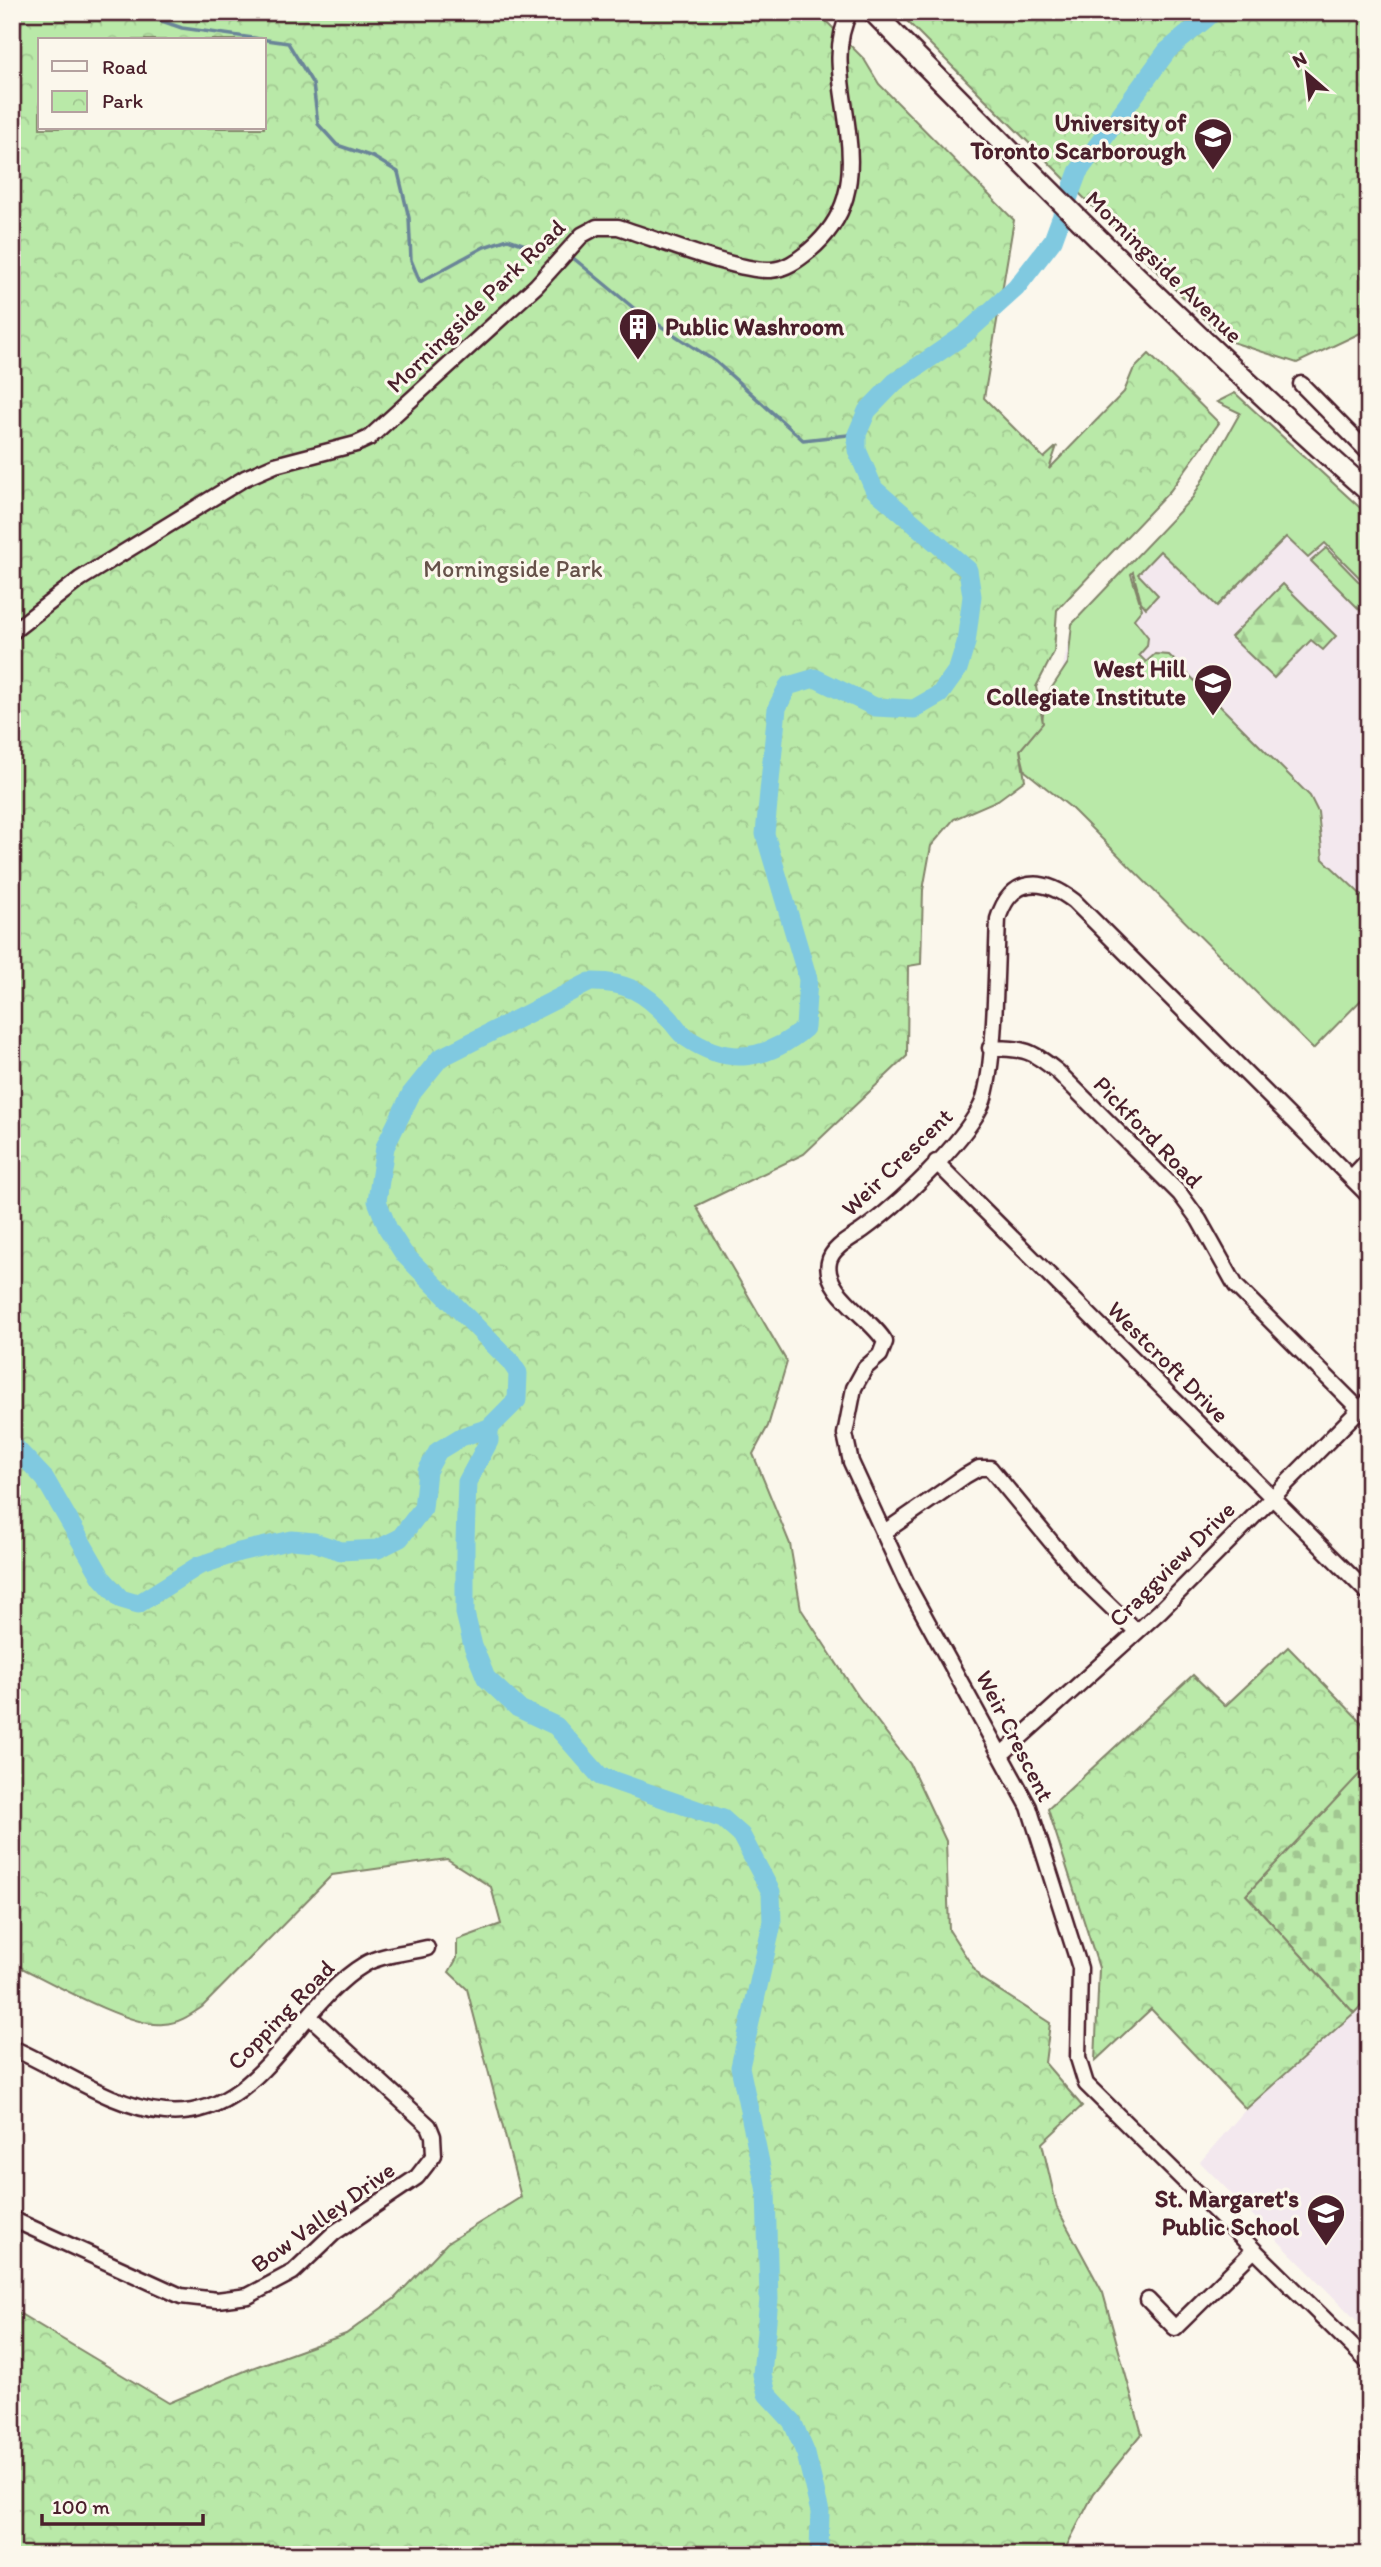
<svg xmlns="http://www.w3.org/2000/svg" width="1381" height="2567" font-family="Itim,sans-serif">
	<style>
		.built { fill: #f3e8ee }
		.grass { fill: #b9e9a8; stroke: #82846a; stroke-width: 2 }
		.forest { fill: url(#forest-firs); stroke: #82846a; stroke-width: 2 }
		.cemetery { fill: url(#cemetery-stones); stroke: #82846a; stroke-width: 2 }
		.park { fill: url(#park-crowns); stroke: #82846a; stroke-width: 2; fill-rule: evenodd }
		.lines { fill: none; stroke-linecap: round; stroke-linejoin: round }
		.stream { stroke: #6a8598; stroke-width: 3.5 }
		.river { stroke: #80c9e0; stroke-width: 19 }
		.minor-casing { stroke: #4a1f2b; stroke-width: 19 }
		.major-casing { stroke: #4a1f2b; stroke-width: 24 }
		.minor { stroke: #fbf7ec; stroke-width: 14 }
		.major { stroke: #fbf7ec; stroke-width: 19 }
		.labels { text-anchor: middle; stroke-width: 6; stroke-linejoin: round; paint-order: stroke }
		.poi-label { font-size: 24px; font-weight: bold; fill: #4a1f2b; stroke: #fbf7ec; text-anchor: end }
		.street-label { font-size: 24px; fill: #4a1f2b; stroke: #fbf7ec }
		.park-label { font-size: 24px; fill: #66524a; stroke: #fbf7ec }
	</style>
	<defs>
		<pattern id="forest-firs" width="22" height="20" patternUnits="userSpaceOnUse" patternTransform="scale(1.75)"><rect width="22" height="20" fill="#b9e9a8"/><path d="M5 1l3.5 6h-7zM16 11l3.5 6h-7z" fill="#a1c791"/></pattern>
		<pattern id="cemetery-stones" width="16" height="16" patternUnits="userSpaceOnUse" patternTransform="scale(1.75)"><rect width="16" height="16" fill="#b9e9a8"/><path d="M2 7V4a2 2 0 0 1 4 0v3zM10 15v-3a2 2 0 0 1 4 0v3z" fill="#a1c791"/></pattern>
		<pattern id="park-crowns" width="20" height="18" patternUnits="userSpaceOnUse" patternTransform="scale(1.75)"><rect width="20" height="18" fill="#b9e9a8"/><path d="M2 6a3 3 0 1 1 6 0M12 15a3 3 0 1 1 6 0" fill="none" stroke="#a1c791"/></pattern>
	</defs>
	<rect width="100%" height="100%" fill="#fbf7ec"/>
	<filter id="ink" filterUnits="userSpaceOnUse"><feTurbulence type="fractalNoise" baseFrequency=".0143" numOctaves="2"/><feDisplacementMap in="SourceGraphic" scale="14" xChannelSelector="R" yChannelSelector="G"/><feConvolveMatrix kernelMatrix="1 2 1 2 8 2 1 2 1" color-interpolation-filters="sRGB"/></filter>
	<g filter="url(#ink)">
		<!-- built -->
		<path class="built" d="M1240,413l129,103v476l-56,57 -243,-242 -45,-36 21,-24 26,-123 120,-126z
			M1369,1998v335l-169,-171 46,-53z"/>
		<!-- grass -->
		<path class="grass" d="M1235,393l134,123v71l-44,-44 -17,15 -22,-21 -69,69 -57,-55 -22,23 20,21 -12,13 -5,-6 -8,-30 -2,2 11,35 -8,10 14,18 -1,9 -8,9 7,7 9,-8 14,1 141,141 8,16 5,47 46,43 -4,13 4,4v73l-56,57 -243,-242 -45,-36 -5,-21 22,-27 3,-25 23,-35 4,-39 121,-127 47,-84 -23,-11z
			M1326,548l43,44v27l-58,-58z"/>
		<!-- forest -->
		<path class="forest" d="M1283,584l53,52 -13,14 -12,-10 -37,38 -43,-41z"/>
		<!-- cemetery -->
		<path class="cemetery" d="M1359,1774l10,9v215l-15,15 -108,-118z"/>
		<!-- park -->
		<path class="park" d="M12,12h805l47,47 15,25 135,136 -30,178 60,60 13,-12 -8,23 75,-77 9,-22 16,-16 70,69 -49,68 -113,119 -3,42 -18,35 7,36 -23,27 5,30 -27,20 -44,19 -23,27 -8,44 -2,74 -13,2 -1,90 -103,98 -108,52 91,156 -19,64 -15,28 37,90 11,65 57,87 52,68 36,77 3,89 31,48 70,45 -5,40 37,43 -40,37 15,65 46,85 39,141 -48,59 -32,62h-1050v-246l157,94 83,-35 94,-34 48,-35 53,-56 74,-46 -54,-208 -18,-17 8,-14v-18l44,-16 -10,-37 -44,-28 -115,16 -130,132c-13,9 -23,16 -39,17 -33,4 -118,-45 -151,-61zM40,40h224v88h-224z
			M898,12h471v317l-72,34 -71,-23z
			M1288,1647l81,83v34l-123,131 108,118 -108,96 -95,-100 -56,52 4,-93 -51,-159 145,-134 32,31z"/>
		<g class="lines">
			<!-- stream -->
			<path class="stream" d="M136,12l46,16 106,15 25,41 5,40 19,21 36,12 25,15 11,46 2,42 9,22 64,-35 24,-8 23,8h20
				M572,257l64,53 80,52 87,78 54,-6"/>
			<!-- river -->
			<path class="river" d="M489,1428v13l-22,41 -2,60v71l8,33 13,32 32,30 38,18 44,50 123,43 18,16 30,57 1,32 -32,143 26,124 3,108 -7,75 5,20 25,27 14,33 14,58 -1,43
				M12,1444l33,35 57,99 19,21 17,5 60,-38 41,-14 53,-12 22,2 27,9 37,-2 22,-11 23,-30 4,-37 11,-20 23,-14 28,-9 28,-28 1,-27 -8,-12 -106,-107 -16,-25 -11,-28 8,-54 26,-53 29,-36 150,-76c36,-1 55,10 79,36 6,7 11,16 18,20 42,29 82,21 118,-10l3,-49 -43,-145 12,-126 11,-22 27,-8 60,29 39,2 26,-15 18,-25 8,-26 6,-47 -4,-26 -94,-81 -17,-39v-16l10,-23 28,-29 69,-47 52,-47 37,-48 25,-68 89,-121 47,-39"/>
			<!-- minor casing -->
			<g class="minor-casing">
				<path id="minor" d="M1301,384l68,69
					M12,632l68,-53 165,-101 30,-13 81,-21 13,-6 167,-152 46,-51 15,-8h21c36,11 120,45 153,43 15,-1 27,-10 38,-19 39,-33 45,-70 39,-119 -4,-39 -18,-84 2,-120
					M990,1048c36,1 40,1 68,24l122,122 19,26 37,66 123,123
					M936,1162l433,432
					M1351,1178l18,-19
					M1369,1196l-295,-295c-31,-24 -63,-25 -76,18 -2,39 -2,160 -18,189 -20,38 -82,97 -117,122 -11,8 -31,17 -34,32 -7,30 45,58 56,80l-5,13 -15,13 -11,20 -9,46 6,28 57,124 121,221 51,161 -2,90 8,26 283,279
					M883,1533l82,-57 14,-8h11l92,111 55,53
					M1002,1754l158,-143 209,-211
					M12,2048c49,21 99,59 153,64 97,8 129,-106 200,-148 17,-10 43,-11 62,-16
					M12,2219l169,77 36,4 31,-4 45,-24 41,-39 83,-56 17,-22 -1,-19 -4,-10 -119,-109
					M1148,2300l27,28 78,-77
					M1369,2448v6"/>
			</g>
			<!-- major casing -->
			<g class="major-casing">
				<path id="major" d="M873,12c161,164 323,328 496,480"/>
			</g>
			<!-- minor -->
			<use href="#minor" class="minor"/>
			<!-- major -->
			<use href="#major" class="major"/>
		</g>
	</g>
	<!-- icons -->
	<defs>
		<g id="university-pin" transform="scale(2.0125)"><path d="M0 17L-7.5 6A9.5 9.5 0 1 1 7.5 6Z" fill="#4a1f2b" stroke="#fbf7ec"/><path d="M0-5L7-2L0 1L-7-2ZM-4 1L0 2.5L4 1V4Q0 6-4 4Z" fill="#fff"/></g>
		<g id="building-pin" transform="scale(2.0125)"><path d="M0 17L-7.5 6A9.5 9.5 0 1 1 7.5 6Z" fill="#4a1f2b" stroke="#fbf7ec"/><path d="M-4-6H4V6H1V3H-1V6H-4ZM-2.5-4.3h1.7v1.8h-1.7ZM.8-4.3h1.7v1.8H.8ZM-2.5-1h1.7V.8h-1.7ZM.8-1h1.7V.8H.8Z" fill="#fff"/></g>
		<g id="school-pin" transform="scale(2.0125)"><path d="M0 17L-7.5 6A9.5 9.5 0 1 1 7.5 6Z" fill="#4a1f2b" stroke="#fbf7ec"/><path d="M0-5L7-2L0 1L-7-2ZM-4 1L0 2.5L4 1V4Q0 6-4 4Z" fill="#fff"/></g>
	</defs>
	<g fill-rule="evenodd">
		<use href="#university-pin" x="1213" y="137"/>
		<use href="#building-pin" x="638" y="327"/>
		<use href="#school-pin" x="1213" y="683"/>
		<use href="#school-pin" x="1326" y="2213"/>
	</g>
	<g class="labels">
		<!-- poi labels -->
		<g class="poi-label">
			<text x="1186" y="131">University of<tspan x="1186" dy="28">Toronto Scarborough</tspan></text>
			<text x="665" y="335" text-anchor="start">Public Washroom</text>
			<text x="1186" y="677">West Hill<tspan x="1186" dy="28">Collegiate Institute</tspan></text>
			<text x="1299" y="2207">St. Margaret's<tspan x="1299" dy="28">Public School</tspan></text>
		</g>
		<!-- street labels -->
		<g class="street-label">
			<text transform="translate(1164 267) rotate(44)" y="8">Morningside Avenue</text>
			<text transform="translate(476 306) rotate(-44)" y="8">Morningside Park Road</text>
			<text transform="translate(1148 1132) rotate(46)" y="8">Pickford Road</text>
			<text transform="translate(897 1162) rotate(-44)" y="8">Weir Crescent</text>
			<text transform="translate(1168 1362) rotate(45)" y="8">Westcroft Drive</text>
			<text transform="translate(1172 1564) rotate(-45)" y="8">Craggview Drive</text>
			<text transform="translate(1015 1736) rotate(63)" y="8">Weir Crescent</text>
			<text transform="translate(281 2015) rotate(-46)" y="8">Copping Road</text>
			<text transform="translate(323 2217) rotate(-36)" y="8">Bow Valley Drive</text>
		</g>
		<!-- park labels -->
		<g class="park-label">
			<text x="513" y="577">Morningside Park</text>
		</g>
	</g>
	<!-- margin -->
	<rect width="1381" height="2567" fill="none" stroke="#fbf7ec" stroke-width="42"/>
	<rect x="21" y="21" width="1339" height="2525" fill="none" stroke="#4a1f2b" stroke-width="2.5" filter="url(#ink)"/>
	<!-- legend -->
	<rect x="38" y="38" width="228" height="91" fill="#fbf7ec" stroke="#b4a19f" stroke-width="2"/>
	<rect x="52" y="61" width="35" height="10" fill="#fbf7ec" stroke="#b4a19f" stroke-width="2"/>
	<text x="102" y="74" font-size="21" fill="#4a1f2b">Road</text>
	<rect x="52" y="91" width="35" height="21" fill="url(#park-crowns)" stroke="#b4a19f" stroke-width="2"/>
	<text x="102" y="108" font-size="21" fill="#4a1f2b">Park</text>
	<!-- north arrow -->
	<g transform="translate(1307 74) rotate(332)" stroke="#fbf7ec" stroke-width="5" paint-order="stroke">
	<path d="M0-5L12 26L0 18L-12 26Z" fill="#4a1f2b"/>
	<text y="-10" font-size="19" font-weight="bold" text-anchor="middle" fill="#4a1f2b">N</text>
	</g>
	<!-- scale -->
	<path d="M42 2514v10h161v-10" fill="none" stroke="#4a1f2b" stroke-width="3.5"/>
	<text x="52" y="2514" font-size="21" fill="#4a1f2b" stroke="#fbf7ec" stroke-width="5" paint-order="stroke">100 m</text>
</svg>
